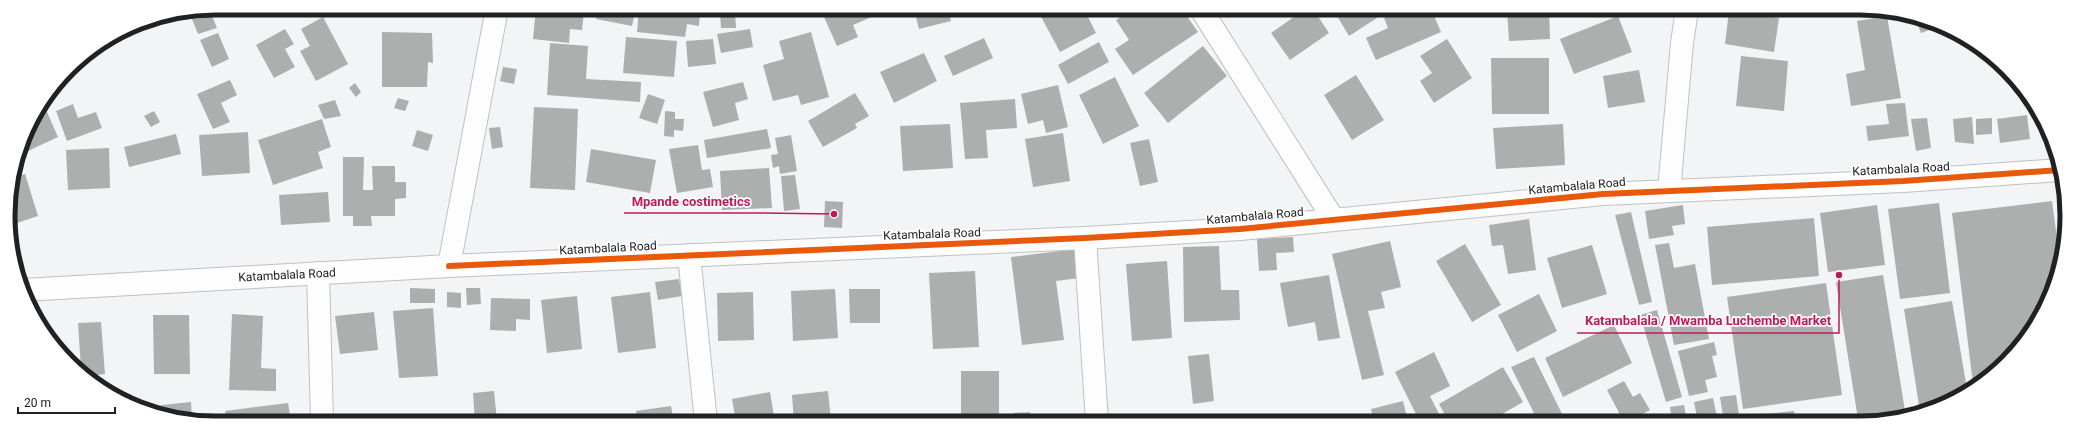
<svg xmlns="http://www.w3.org/2000/svg" width="2075" height="431" font-family="Roboto,sans-serif">
	<style>
		.building { fill: #adaeae }
		.lines { fill: none; stroke-linecap: round; stroke-linejoin: round }
		.street-casing { stroke: #bfc0c2; stroke-width: 24 }
		.secondary-casing { stroke: #bfc0c2; stroke-width: 24 }
		.street { stroke: #fdfdfe; stroke-width: 22 }
		.secondary { stroke: #fdfdfe; stroke-width: 22 }
		.cycleway-casing { stroke: #fff; stroke-width: 8 }
		.cycleway { stroke: #e8590c; stroke-width: 6 }
		.labels { text-anchor: middle; stroke-width: 3.5; stroke-linejoin: round; paint-order: stroke }
		.street-label { font-size: 12px; fill: #202123; stroke: #fff }
		.rim { fill: none; stroke: #202123; stroke-width: 5 }
		.leader { fill: none; stroke: #c2185b; stroke-width: 1.5 }
		.callout-dot { fill: #c2185b; stroke: #fff; stroke-width: 1.5 }
		.callout-label { font-size: 13px; text-anchor: middle; font-weight: bold; fill: #c2185b; stroke: #fff; stroke-width: 3.5; stroke-linejoin: round; paint-order: stroke }
	</style>
	<rect width="100%" height="100%" fill="#f2f4f6"/>
	<!-- building -->
	<path class="building" d="M215,8l2,6 -5,2 5,12 -19,6 -8,-20z
		M536,8l48,4 -2,18 -12,-1 -1,14 -36,-4z
		M598,8h14l23,5 -3,13 -36,-7z
		M639,8l61,2 -1,16 -12,-2 -2,13 -48,-5z
		M842,9h48l-37,16 5,12 -21,9 -13,-29z
		M914,9h34l3,12 -32,8z
		M1046,9h38l12,24 -36,19 -21,-39z
		M1102,9h15l-8,8z
		M1133,9h49l16,23 -65,43 -18,-26 14,-9 -13,-20z
		M1264,9h15l-11,7z
		M1305,9h8l16,24 -39,27 -19,-27z
		M1333,9h38l6,9 -28,18z
		M1404,9h27l10,23 -65,28 -10,-22 22,-10 -4,-10z
		M1507,9h42l1,30 -41,2z
		M1729,11l50,7 -5,34 -49,-8z
		M720,12h15l1,16h-15z
		M1618,16l14,36 -58,22 -14,-35z
		M1887,16l14,82 -50,8 -5,-32 19,-4 -8,-49z
		M323,17l25,47 -32,17 -16,-30 10,-5 -9,-17z
		M1916,20l21,7 -16,6z
		M285,29l9,15 -9,5 10,18 -21,11 -18,-33z
		M750,29l3,18 -32,6 -4,-19z
		M382,32l50,1 1,30 -5,-1 -1,25h-45z
		M811,32l18,65 -28,8 -3,-10 -25,6 -10,-36 21,-6 -5,-18z
		M218,33l11,26 -17,8 -12,-27z
		M626,37l51,4 -3,36 -51,-4z
		M1964,37l12,10 -7,3z
		M984,38l9,20 -40,18 -9,-20z
		M713,39l3,25 -28,3 -2,-26z
		M1447,39l25,39 -38,25 -14,-22 12,-8 -12,-17z
		M1099,42l10,20 -41,22 -10,-19z
		M550,43l38,3 -2,33 55,3 -1,20 -93,-7z
		M1203,46l24,30 -59,47 -24,-30z
		M924,53l13,28 -43,22 -14,-31z
		M1741,56l47,5 -4,50 -48,-5z
		M1491,58h58v56h-57z
		M503,67l14,2 -3,15 -14,-3z
		M1639,70l6,32 -37,6 -5,-32z
		M1356,75l28,45 -32,20 -28,-45z
		M1115,77l24,49 -36,18 -24,-49z
		M230,80l7,15 -16,8 9,19 -17,7 -16,-35z
		M743,82l5,17 -13,4 4,17 -26,7 -10,-35z
		M355,83l6,9 -5,5 -7,-9z
		M1058,85l10,42 -22,6 -3,-13 -15,4 -7,-30z
		M855,93l14,23 -14,8 2,4 -34,19 -15,-26z
		M648,94l17,6 -8,24 -18,-6z
		M398,98l11,3 -4,10 -11,-3z
		M1015,99l2,29 -31,2 2,28 -23,1 -5,-56z
		M335,100l6,16 -17,3 -6,-14z
		M1905,103l4,33 -41,5 -2,-15 23,-2 -3,-20z
		M73,104l5,14 18,-6 6,16 -35,13 -11,-30z
		M44,105l14,32 -30,14 -5,-11 1,-4z
		M534,107l44,2 -3,81 -45,-2z
		M154,111l6,11 -9,5 -7,-11z
		M665,111l10,1v7h9l-1,12 -9,-1v7l-10,-1z
		M2027,115l3,24 -30,4 -3,-24z
		M1972,117l2,27 -19,-2 -2,-23z
		M1927,118l4,30 -15,3 -5,-32z
		M1992,118v16l-16,1v-16z
		M322,119l9,28 -13,5 5,16 -50,17 -15,-45z
		M950,124l3,44 -50,3 -3,-45z
		M1563,124l2,41 -69,4 -3,-41z
		M500,127l3,20 -11,2 -3,-21z
		M767,129l4,19 -64,10 -3,-18z
		M417,130l16,5 -5,16 -16,-5z
		M248,132l2,41 -48,3 -3,-41z
		M1063,133l7,48 -37,6 -8,-48z
		M176,134l5,20 -52,13 -5,-20z
		M791,135l6,36 -17,3 -1,-8 -6,2 -2,-13 7,-1 -3,-16z
		M1149,139l9,43 -18,4 -10,-43z
		M698,145l4,25 8,-1 3,18 -36,6 -8,-44z
		M109,148l1,40 -42,2 -2,-40z
		M591,149l65,11 -6,33 -64,-11z
		M343,157h21l-1,33h10l-1,-24h23v16h11v16l-11,1v17h-24l1,10h-19v-10h-10z
		M769,168l3,40 -50,2 -2,-39z
		M25,174l13,42 -27,9 -3,-23 6,-25z
		M795,175l5,34 -16,2 -3,-35z
		M328,192l2,30 -49,3 -2,-30z
		M825,201l18,1 -1,26 -18,-1z
		M2052,201l8,60 -15,46 -39,55 -33,22 -21,-171z
		M1939,203l11,90 -50,6 -12,-90z
		M1683,205l2,19 -13,2 2,9 -25,4 -4,-28z
		M1877,205l8,60 -57,7 -8,-59z
		M1631,212l21,90 -13,3 -24,-90z
		M1814,218l5,58 -107,9 -5,-58z
		M1529,219l7,51 -28,4 -5,-29 -11,1 -3,-21z
		M1293,237l1,15 -18,1 1,17 -18,1 -2,-32z
		M1390,241l11,46 -20,5 4,16 -17,3 16,64 -22,5 -30,-126z
		M1669,243l5,25 21,-4 14,75 -35,6 -19,-100z
		M1465,244l36,61 -29,17 -36,-61z
		M1592,245l15,49 -45,14 -15,-50z
		M1219,246l2,44h18l1,30 -56,2 -1,-75z
		M1076,249l4,29 -24,3 8,59 -42,5 -11,-88z
		M1167,261l5,77 -40,3 -6,-77z
		M975,271l4,76 -46,2 -4,-76z
		M1329,275l11,63 -22,3 -3,-19 -27,5 -8,-44z
		M1883,275l22,136 -47,8 -22,-137z
		M679,279l3,17 -24,4 -3,-18z
		M1826,283l16,112 -99,14 -16,-112z
		M410,288l25,1v14h-25z
		M466,288h14l1,16 -14,1z
		M835,289l3,49 -45,3 -2,-50z
		M849,289h31v34h-30z
		M447,292l14,1v15l-14,-1z
		M650,292l6,56 -38,5 -7,-56z
		M753,292l1,48 -36,1 -1,-48z
		M1539,294l18,37 -40,21 -19,-37z
		M577,296l5,53 -35,4 -6,-53z
		M491,298l39,1v21l-14,-1v12l-26,-1z
		M1952,301l15,88 -28,18 -19,5 -16,-103z
		M433,308l5,68 -39,2 -6,-67z
		M1657,310l25,87 -16,5 -26,-87z
		M374,312l4,38 -38,4 -5,-38z
		M232,314l31,2 -2,52 15,1v22l-47,-1z
		M153,315h36l1,59h-36z
		M101,322l4,52 -15,2 -9,-7 -3,-46z
		M1614,325l18,38 -69,34 -18,-39z
		M1714,342l3,13 -5,1 5,21 -12,3 3,12 -19,4 -11,-45z
		M1434,352l16,34 -20,10 13,26h-23l-25,-50z
		M1209,354l5,47 -21,3 -5,-48z
		M1534,357l32,65h-51l19,-9 -23,-46z
		M1503,367l20,35 -35,20h-39l-10,-18z
		M961,371h38v51h-38z
		M1624,381l9,16 7,-4 10,17 -24,12h-2l-17,-32z
		M494,391l3,30h-22l-2,-28z
		M828,391l3,31h-37l-2,-27z
		M770,392l5,30h-39l-4,-23z
		M1736,395l4,27h-16l-4,-25z
		M1713,398l5,24h-20l-4,-20z
		M1403,401l5,21h-34l-3,-13z
		M191,402l1,18 -5,1 -33,-10 -1,-5z
		M288,403l3,18h-64l-2,-10z
		M1684,405l3,17h-15l-2,-15z
		M671,406l3,16h-36l-2,-11z
		M1794,411l1,11h-30l-1,-8z
		M1030,412l1,10h-18v-9z
		M594,419v3h-14v-1z"/>
	<g class="lines">
		<!-- street casing -->
		<g class="street-casing">
			<path id="street" d="M1201,9l133,211
				M1669,191l13,-148 5,-33
				M1085,238l12,184
				M689,255l17,167
				M449,266l636,-28 155,-9 363,-35 300,-13 157,-11
				M318,273l4,148"/>
		</g>
		<!-- secondary casing -->
		<g class="secondary-casing">
			<path id="secondary" d="M23,290l426,-24 48,-258"/>
		</g>
		<!-- street -->
		<use href="#street" class="street"/>
		<!-- secondary -->
		<use href="#secondary" class="secondary"/>
		<!-- cycleway casing -->
		<g class="cycleway-casing">
			<path id="cycleway" d="M449,266l636,-28 155,-9 363,-35 300,-13 157,-11"/>
		</g>
		<!-- cycleway -->
		<use href="#cycleway" class="cycleway"/>
	</g>
	<g class="labels">
		<!-- street labels -->
		<g class="street-label">
			<text transform="translate(1901 169) rotate(-3)" y="4">Katambalala Road</text>
			<text transform="translate(1577 186) rotate(-5)" y="4">Katambalala Road</text>
			<text transform="translate(1255 216) rotate(-5)" y="4">Katambalala Road</text>
			<text transform="translate(932 234) rotate(-2)" y="4">Katambalala Road</text>
			<text transform="translate(608 248) rotate(-3)" y="4">Katambalala Road</text>
			<text transform="translate(287 275) rotate(-3)" y="4">Katambalala Road</text>
		</g>
	</g>
	<!-- crop -->
	<path d="M0 0H2075V431H0ZM215 15H1860A200 200 0 0 1 2060 215V216A200 200 0 0 1 1860 416H215A200 200 0 0 1 15 216V215A200 200 0 0 1 215 15Z" fill="#fff" fill-rule="evenodd"/>
	<path class="rim" d="M215 15H1860A200 200 0 0 1 2060 215V216A200 200 0 0 1 1860 416H215A200 200 0 0 1 15 216V215A200 200 0 0 1 215 15Z"/>
	<!-- callouts -->
	<path class="leader" d="M834 214L759 213H624M1839 275L1839 333H1577"/>
	<g class="callout-dot">
		<circle cx="834" cy="214" r="4"/>
		<circle cx="1839" cy="275" r="4"/>
	</g>
	<g class="callout-label">
		<text x="691" y="206">Mpande costimetics</text>
		<text x="1708" y="325">Katambalala / Mwamba Luchembe Market</text>
	</g>
	<!-- scale -->
	<path d="M18 407v6h97v-6" fill="none" stroke="#202123" stroke-width="2"/>
	<text x="24" y="407" font-size="12" fill="#202123" stroke="#ffffff" stroke-width="3" paint-order="stroke">20 m</text>
</svg>
